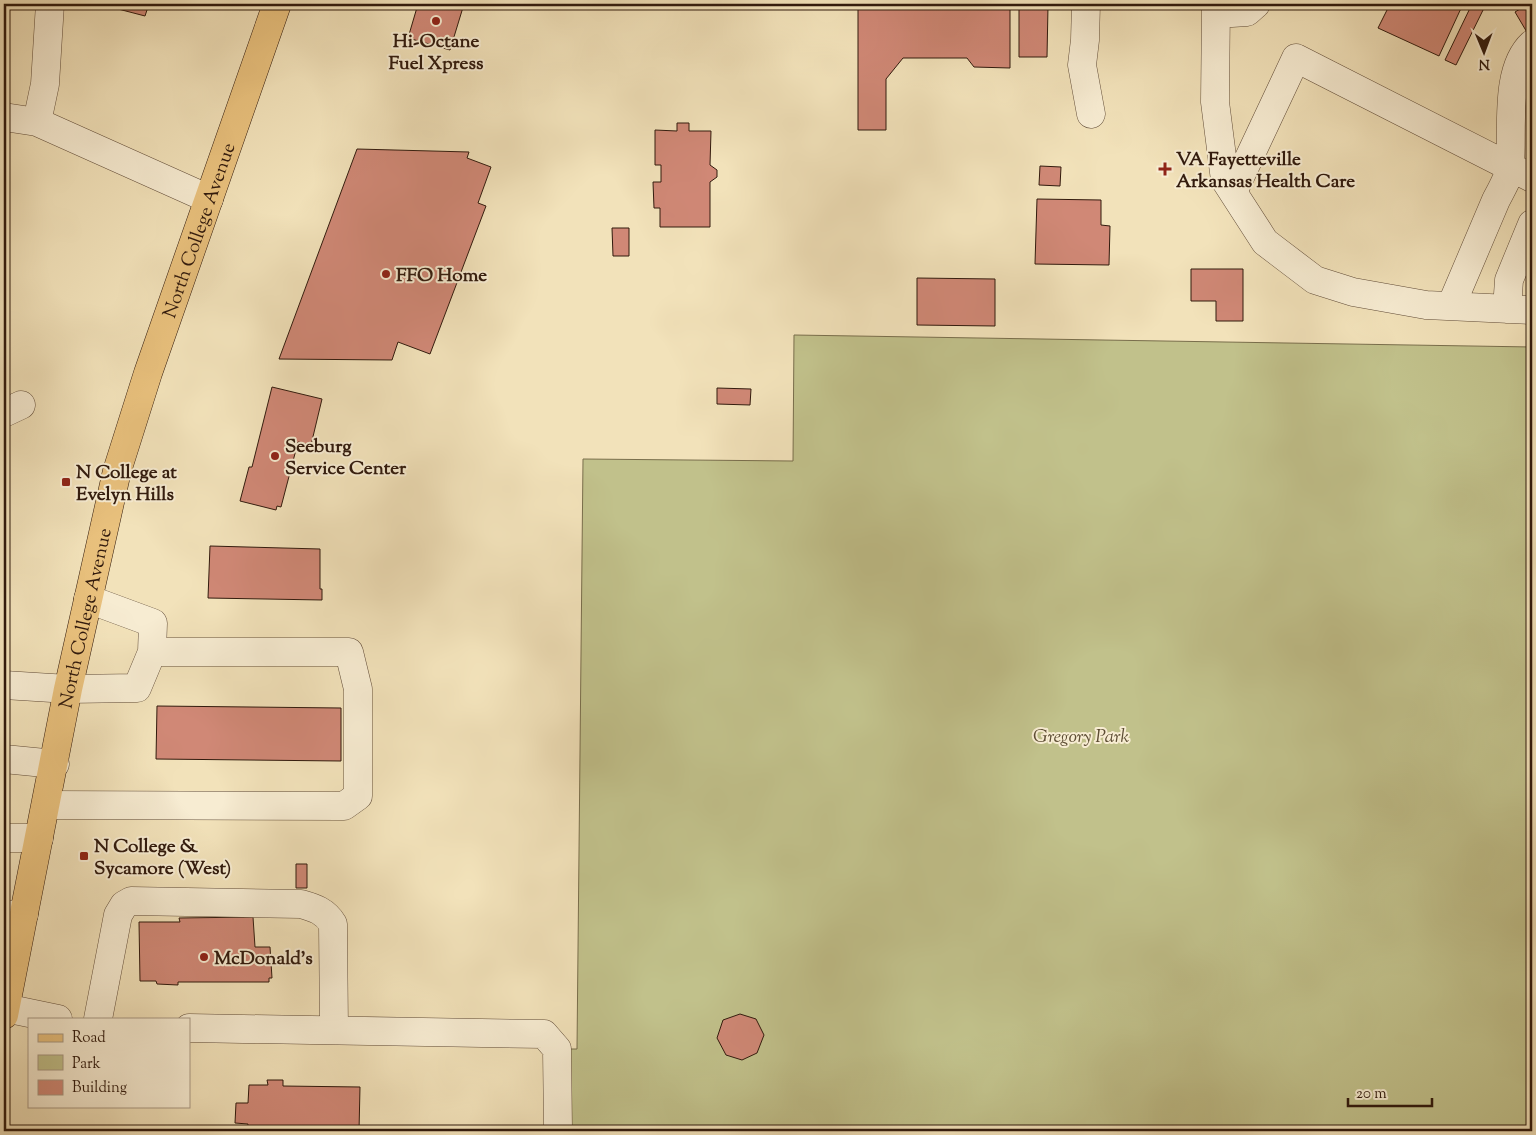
<svg xmlns="http://www.w3.org/2000/svg" width="1536" height="1135" font-family="'Sorts Mill Goudy',serif">
	<style>
		.green { fill: #c1c18b; stroke: #796e4c }
		.building { fill: #d08876; stroke: #311a0d }
		.lines { fill: none; stroke-linecap: round; stroke-linejoin: round }
		.minor-casing { stroke: #614c38; stroke-width: 29 }
		.major-casing { stroke: #311a0d; stroke-width: 29 }
		.minor { stroke: #f7ecd2; stroke-width: 28 }
		.major { stroke: #e9c17d; stroke-width: 28 }
		.poi-dot { fill: #8f2418; stroke: #f7ecd2; stroke-width: 2 }
		.labels { text-anchor: middle; stroke-width: 4; stroke-linejoin: round; paint-order: stroke }
		.poi-label { font-size: 19px; font-weight: bold; fill: #311a0d; stroke: #f7ecd2; text-anchor: start }
		.street-label { font-size: 19px; fill: #311a0d; stroke: #f7ecd2 }
		.park-label { font-size: 19px; font-style: italic; fill: #5c4c33; stroke: #f7ecd2 }
	</style>
	<rect width="100%" height="100%" fill="#f2e2ba"/>
	<filter id="stains"><feTurbulence type="fractalNoise" baseFrequency=".004" numOctaves="4"/><feColorMatrix values="0 0 0 0 .2 0 0 0 0 .09 0 0 0 0 .02 0 0 0 .5 -.17"/></filter>
	<radialGradient id="worn" r=".72"><stop offset=".6" stop-color="#630" stop-opacity="0"/><stop offset="1" stop-color="#630" stop-opacity=".3"/></radialGradient>
	<!-- green -->
	<path class="green" d="M794,335l738,12v784h-974l-1,-82h20l6,-590 210,2z"/>
	<!-- building -->
	<path class="building" d="M84,4h15l-1,4z
		M99,4h50l-4,12z
		M418,4h46l-14,46 -42,-12z
		M858,4h152v64l-36,-1 -7,-9h-64l-17,21v51h-28z
		M1390,4h73l-24,52 -61,-28z
		M1472,4h14l-30,61 -11,-5z
		M1524,4h8v28l-4,2 -13,-22 5,-3 -1,-3z
		M1019,5l29,1 -1,51h-28z
		M677,123h12v8h22l-1,34 7,5v7l-7,5v45h-50v-19h-6l-1,-26h8v-17h-6v-35l22,1z
		M357,149l112,3 -2,6 24,9 -13,36 8,3 -56,148 -32,-12 -6,18 -113,-1z
		M1040,166l21,1 -1,19 -21,-1z
		M1037,199l64,1v25l9,1 -1,39 -74,-1z
		M612,228h17v28h-16z
		M1191,269h52v52h-27v-20h-25z
		M917,278l78,1v47l-78,-1z
		M272,387l50,12 -11,46 -13,-3 -17,65 -4,-1 -1,4 -36,-9 9,-34h3z
		M717,388l34,1 -1,16 -33,-1z
		M210,546l110,3v40h2v11l-114,-2z
		M157,706l184,2v53l-185,-2z
		M296,864h11v24h-11z
		M253,917l2,30h15l2,31h-3v4h-91v3l-21,-1 -1,-3h-16l-1,-59h41l-1,-4z
		M740,1014l16,5 8,16 -7,18 -15,7 -16,-5 -9,-17 6,-18z
		M267,1080h16v6l77,1 -1,44h-112l1,-7 -13,-1 1,-20h12l1,-18h19z"/>
	<g class="lines">
		<!-- minor casing -->
		<g class="minor-casing">
			<path id="minor" d="M1086,4l-1,36 -3,25 9,49
				M1216,4l-1,98 10,78 40,62 50,38 38,12 73,13 106,5
				M1216,14l31,-2 9,-8
				M4,117l33,5 172,77
				M37,122l8,-38 5,-80
				M1233,192l63,-134 236,120
				M1451,306c15,-35 30,-71 45,-106 5,-10 14,-24 14,-35 3,-35 -6,-95 22,-121
				M1507,309l2,-29 23,-56
				M4,413l17,-8
				M4,685l64,4 69,-1 15,-36 1,-29 -65,-24
				M4,759l51,5
				M46,805l298,1 14,-10v-107l-9,-37h-197
				M4,838h35
				M4,915l20,-1
				M5,1008l53,11
				M98,1019l20,-104 6,-10 7,-4 170,3c14,4 24,7 32,20l1,106
				M189,1028l355,6 13,15 1,82"/>
		</g>
		<!-- major casing -->
		<g class="major-casing">
			<g id="major">
				<path id="s1" d="M4,1015l64,-326 49,-218 31,-98 129,-369"/>
			</g>
		</g>
		<!-- minor -->
		<use href="#minor" class="minor"/>
		<!-- major -->
		<use href="#major" class="major"/>
	</g>
	<!-- markers -->
	<g class="poi-dot">
		<circle cx="436" cy="21" r="5"/>
		<path d="M1162.5 161.5h5v5h5v5h-5v5h-5v-5h-5v-5h5z"/>
		<circle cx="386" cy="274" r="5"/>
		<circle cx="275" cy="456" r="5"/>
		<rect x="61" y="477" width="10" height="10" rx="2.5"/>
		<rect x="79" y="851" width="10" height="10" rx="2.5"/>
		<circle cx="204" cy="957" r="5"/>
	</g>
	<g class="labels">
		<!-- poi labels -->
		<g class="poi-label">
			<text x="436" y="47" text-anchor="middle">Hi-Octane<tspan x="436" dy="22">Fuel Xpress</tspan></text>
			<text x="1176" y="165">VA Fayetteville<tspan x="1176" dy="22">Arkansas Health Care</tspan></text>
			<text x="396" y="281">FFO Home</text>
			<text x="285" y="452">Seeburg<tspan x="285" dy="22">Service Center</tspan></text>
			<text x="76" y="478">N College at<tspan x="76" dy="22">Evelyn Hills</tspan></text>
			<text x="94" y="852">N College &amp;<tspan x="94" dy="22">Sycamore (West)</tspan></text>
			<text x="214" y="964">McDonald's</text>
		</g>
		<!-- street labels -->
		<g class="street-label">
			<text dy="7" stroke="none"><textPath href="#s1" startOffset="810">North College Avenue</textPath></text>
			<text dy="7" stroke="none"><textPath href="#s1" startOffset="405">North College Avenue</textPath></text>
		</g>
		<!-- park labels -->
		<g class="park-label">
			<text x="1081" y="742">Gregory Park</text>
		</g>
	</g>
	<!-- margin -->
	<rect width="1536" height="1135" fill="none" stroke="#f2e2ba" stroke-width="20"/>
	<rect x="5" y="5" width="1526" height="1125" fill="none" stroke="#311a0d" stroke-width="2.5"/>
	<rect x="10" y="10" width="1516" height="1115" fill="none" stroke="#311a0d"/>
	<!-- legend -->
	<rect x="28" y="1018" width="162" height="90" fill="#f7ecd2" stroke="#a89883"/>
	<rect x="38" y="1034" width="25" height="8" fill="#e9c17d" stroke="#a89883"/>
	<text x="72" y="1042" font-size="15" fill="#311a0d">Road</text>
	<rect x="38" y="1055" width="25" height="15" fill="#c1c18b" stroke="#a89883"/>
	<text x="72" y="1068" font-size="15" fill="#311a0d">Park</text>
	<rect x="38" y="1080" width="25" height="15" fill="#d08876" stroke="#a89883"/>
	<text x="72" y="1092" font-size="15" fill="#311a0d">Building</text>
	<!-- north arrow -->
	<g transform="translate(1484 52) rotate(179)" stroke="#f7ecd2" stroke-width="4" paint-order="stroke">
	<path d="M0-4L9 19L0 12L-9 19Z" fill="#311a0d"/>
	<text y="-8" font-size="14" font-weight="bold" text-anchor="middle" fill="#311a0d">N</text>
	</g>
	<!-- scale -->
	<path d="M1348 1098v8h84v-8" fill="none" stroke="#311a0d" stroke-width="2.5"/>
	<text x="1356" y="1098" font-size="15" fill="#311a0d" stroke="#f7ecd2" stroke-width="4" paint-order="stroke">20 m</text>
	<rect width="100%" height="100%" filter="url(#stains)"/>
	<rect width="100%" height="100%" fill="url(#worn)"/>
</svg>
